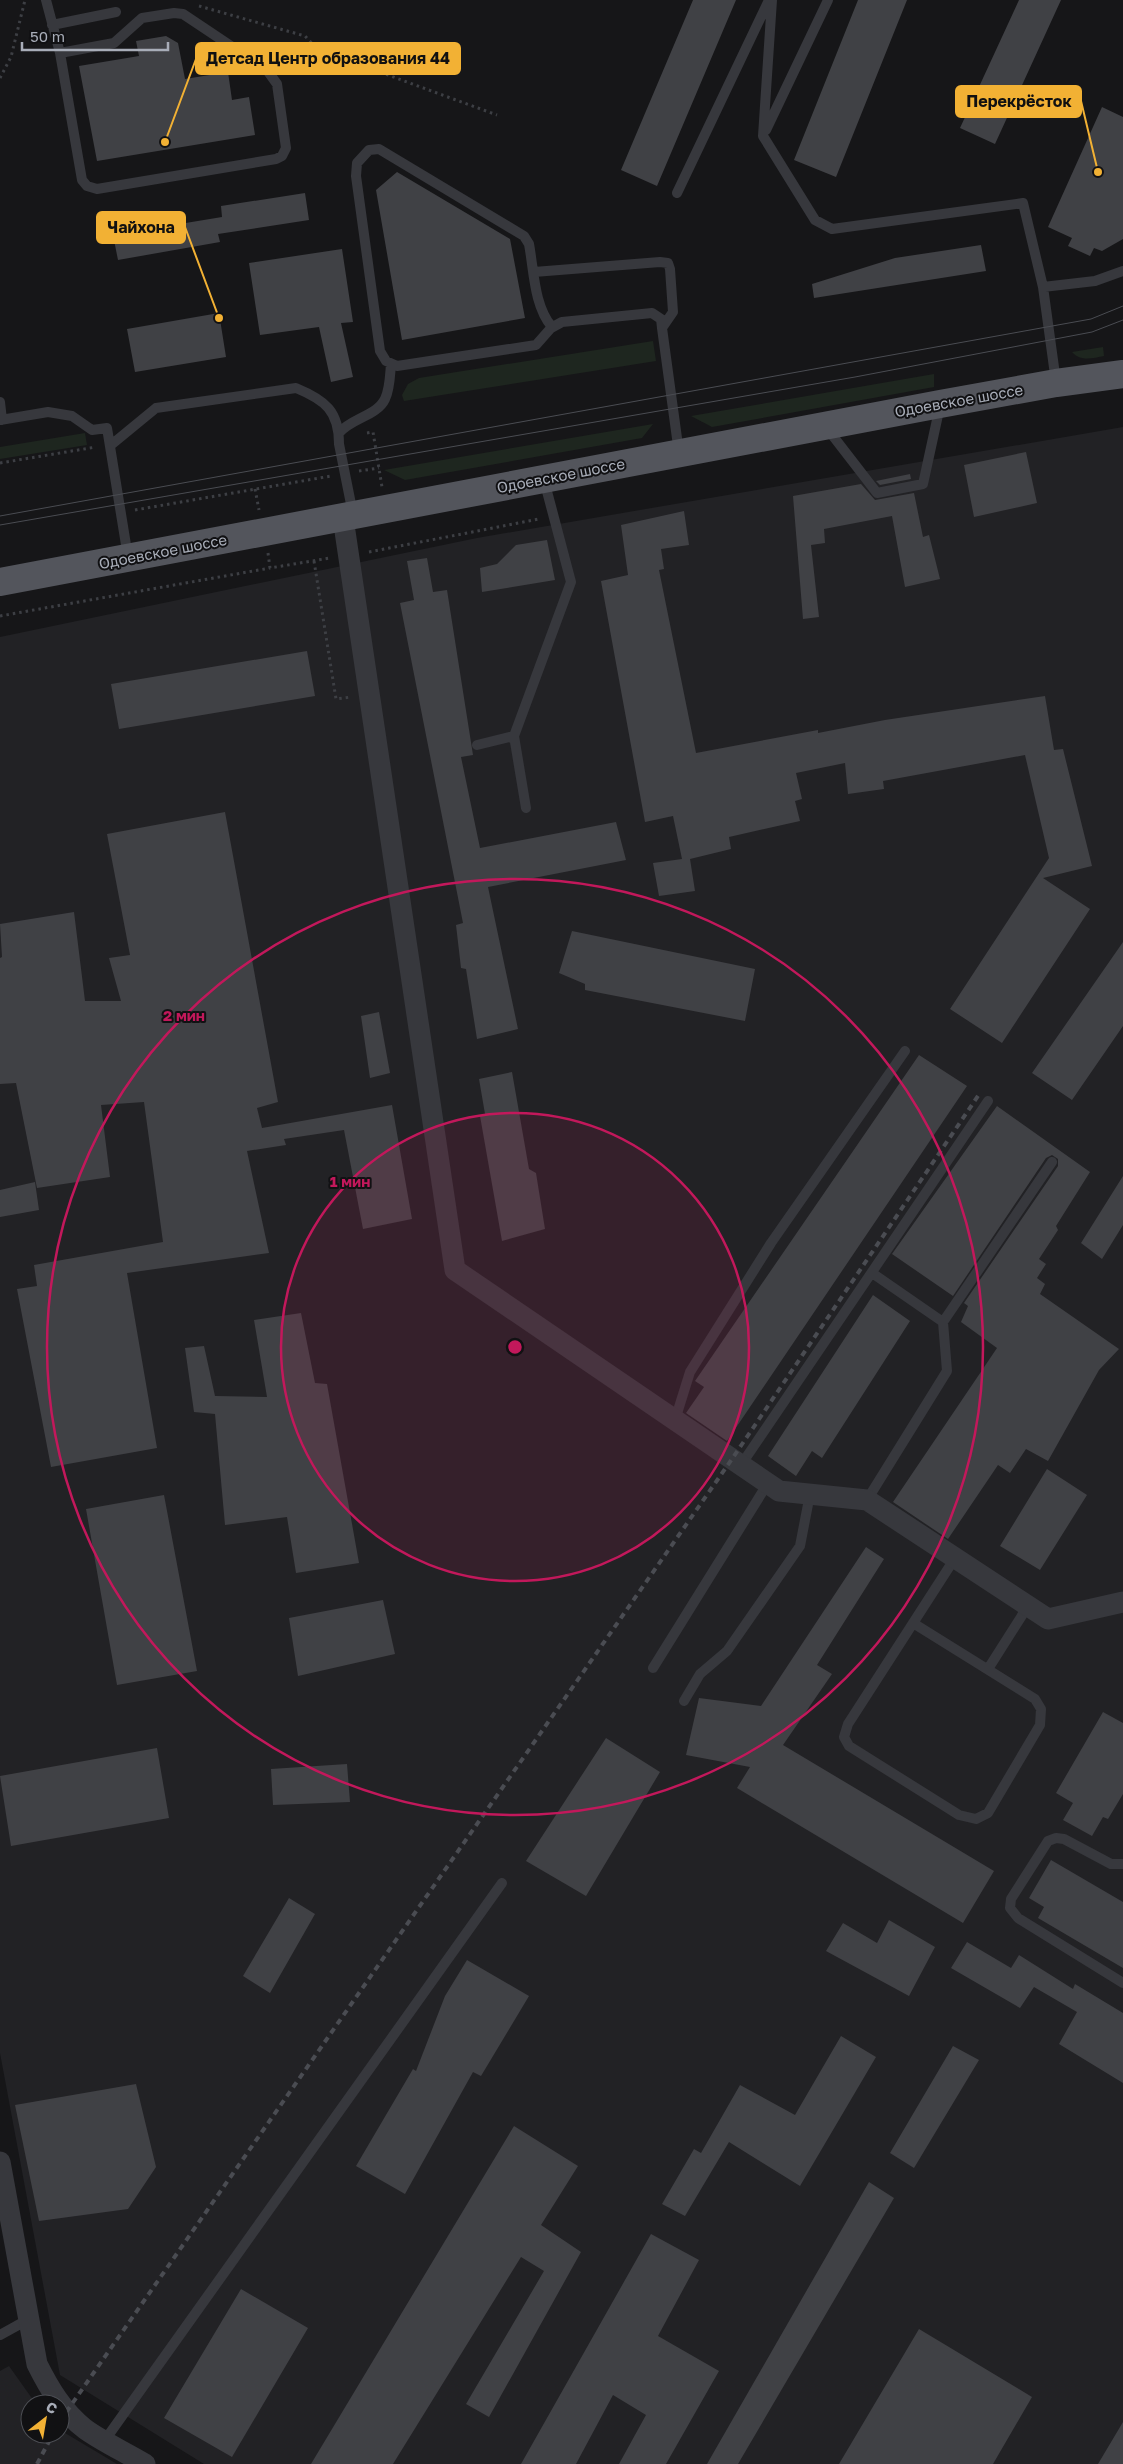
<svg xmlns="http://www.w3.org/2000/svg" width="1123" height="2464" font-family="'Golos Text',sans-serif">
	<style>
		.built { fill: #222225 }
		.green { fill: #1e261f }
		.building { fill: #404145 }
		.lines { fill: none; stroke-linecap: round; stroke-linejoin: round }
		.path { stroke: #3d3f44; stroke-width: 3; stroke-dasharray: 2.5 4; stroke-linecap: butt }
		.lane { stroke: #37383d; stroke-width: 10 }
		.street { stroke: #37383d; stroke-width: 21 }
		.primary { stroke: #53555c; stroke-width: 28 }
		.tram { stroke: #4a4c52; stroke-width: 1 }
		.rail { stroke: #4a4c52; stroke-width: 4; stroke-dasharray: 6 5; stroke-linecap: butt }
		.ring { fill: none; stroke: #c2185b; stroke-width: 2.5 }
		.labels { text-anchor: middle; stroke-width: 4; stroke-linejoin: round; paint-order: stroke }
		.street-label { font-size: 15px; fill: #a8adb8; stroke: #111113 }
		.centre { fill: #c2185b; stroke: #111113; stroke-width: 2.5 }
		.ring-label { font-size: 15px; text-anchor: middle; font-weight: bold; fill: #c2185b; stroke: #111113; stroke-width: 4; stroke-linejoin: round; paint-order: stroke }
		.leader { fill: none; stroke: #f2b134; stroke-width: 2 }
		.callout-dot { fill: #f2b134; stroke: #111113; stroke-width: 2 }
		.callout { fill: #f2b134; stroke: #f2b134; stroke-width: 2 }
		.callout-label { font-size: 16px; text-anchor: middle; font-weight: bold; fill: #111 }
	</style>
	<rect width="100%" height="100%" fill="#161618"/>
	<!-- built -->
	<path class="built" d="M1123,427v2037h-919l-144,-89 -60,-322v-1416l477,-99z
		M9,2366l27,38h-6v30h30v-4l57,34h-117v-93z"/>
	<!-- green -->
	<path class="green" d="M653,341l3,20 -252,40 -2,-6 6,-11 11,-6z
		M1103,347l1,9c-11,2 -23,6 -32,-4z
		M934,374v13l-222,40 -21,-11z
		M653,424l-11,14 -237,42 -21,-10z
		M85,433l2,12 -87,14v-12z"/>
	<!-- building -->
	<path class="building" d="M693,0h43l-79,186 -36,-16z
		M858,0h49l-71,177 -42,-17z
		M1019,0h42l-66,144 -35,-16z
		M166,36l12,7 7,36 43,-7 4,28 17,-3 6,38 -158,26 -18,-95 60,-10 -3,-15z
		M1102,107l21,10v122l-21,12 -8,-3 -4,8 -22,-10 4,-8 -24,-11z
		M397,172l113,67 15,79 -123,22 -26,-150z
		M305,193l4,27 -91,14 2,8 -102,18 -5,-25 109,-18 -1,-11z
		M981,245l5,26 -172,27 -2,-14 83,-26z
		M342,249l11,73 -12,1 12,54 -22,5 -12,-55 -59,8 -11,-72z
		M219,313l7,44 -91,15 -8,-43z
		M1026,452l11,51 -63,14 -10,-52z
		M910,474l1,5 -31,6 -4,-4z
		M861,484l14,16 39,-7 9,44 6,-2 11,44 -35,8 -13,-71 -68,13 1,14 -14,2 8,72 -16,2 -10,-123z
		M684,511l5,34 -28,4 3,20 -5,1 37,183 122,-23v3l67,-13 160,-24 9,54 9,-1 29,117 -49,12 47,31 -88,134 -52,-34 99,-151 -24,-103 -142,26 1,8 -36,5 -3,-31 -49,10 6,26 -7,2 5,20 -71,16 2,12 -41,10 5,32 -36,5 -6,-33 29,-4 -9,-43 -28,6 -44,-241 27,-6 -7,-50z
		M547,540l8,40 -73,12 -2,-24 17,-4 19,-19z
		M427,558l6,34 14,-2 26,165 -12,2 19,91 136,-26 10,38 -138,27 30,142 -41,10 -11,-70 -5,-1 -5,-43 7,-2 -63,-320 14,-3 -7,-39z
		M307,651l8,45 -196,33 -8,-45z
		M225,812l53,290 -21,6 5,20 130,-23 20,114 -49,10 -19,-99 -60,9 2,6 -39,6 22,102 -142,20 30,175 -106,19 -34,-178 20,-3 -3,-21 129,-23 -19,-140 -43,3 9,72 -73,11 -21,-105 -16,1v-126l2,-1 -2,-33 74,-12 11,89h36l-12,-43 21,-3 -23,-121z
		M572,931l183,38 -10,52 -160,-31v-6l-26,-11z
		M1123,942v84l-51,74 -40,-27z
		M379,1012l11,61 -20,5 -9,-62z
		M919,1055l48,31 -240,355 -41,-28 18,-26 -9,-6z
		M512,1072l17,97 7,4 9,56 -43,12 -22,-125 5,-2 -6,-35z
		M997,1106l93,66 -34,54 2,4 -19,29 7,5 -9,14 8,6 -5,10 79,55 -20,21 -51,91 -22,-12 -16,24 -12,-8 -50,74 -55,-37 104,-154 -36,-26 7,-16 -4,-3 94,-137v-7l-6,-4 -6,3 -93,138 -61,-42z
		M1123,1176v49l-21,34 -21,-16z
		M35,1182l4,28 -39,7v-27z
		M873,1295l37,26 -88,137 -10,-7 -16,25 -28,-20z
		M301,1313l14,70 12,1 32,179 -63,10 -9,-56 -62,8 -10,-111 -21,-2 -9,-64 19,-2 11,50 52,1 -13,-77z
		M1047,1469l40,26 -47,75 -40,-24z
		M164,1495l33,176 -80,14 -31,-176z
		M866,1547l18,12 -67,106 15,9 -49,71 211,126 -31,52 -226,-135 13,-21 -64,-12 13,-57 62,8z
		M383,1600l12,54 -97,22 -9,-58z
		M1103,1712l20,11v71l-15,25 -5,-2 -11,19 -29,-16 10,-17 -17,-10z
		M606,1738l54,34 -74,124 -60,-35z
		M157,1748l12,70 -158,28 -11,-70z
		M347,1764l3,38 -77,3 -2,-36z
		M1051,1860l72,42v66l-85,-50 6,-11 -15,-9z
		M289,1898l26,16 -45,79 -27,-17z
		M889,1920l46,27 -26,49 -83,-45 17,-28 34,20z
		M967,1942l44,26 8,-13 54,34 2,-5 48,29v70l-64,-39 18,-32 -43,-25 -14,21 -69,-40z
		M467,1960l62,36 -48,80 -8,-4 -68,122 -49,-28 57,-97 3,2 29,-75z
		M841,2036l35,21 -76,129 -71,-44 -44,74 -23,-12 32,-55 7,4 39,-68 55,30z
		M953,2046l26,14 -65,108 -24,-15z
		M136,2084l20,83 -28,42 -89,12 -24,-116z
		M514,2126l64,40 -37,59 40,27 -92,165 -23,-13 78,-133 -23,-14 -128,207h-82z
		M869,2182l25,16 -156,266h-31z
		M651,2234l48,26 -41,76 61,35 -53,93h-47l27,-49 -33,-20 -37,69h-55z
		M241,2289l67,39 -76,129 -68,-39z
		M919,2329l113,68 -39,67h-154z
		M1123,2422v42h-25z"/>
	<g class="lines">
		<!-- path -->
		<path class="path" d="M199,6l106,30 12,13 180,66
			M0,78l11,-21 14,-57
			M367,433l6,-1 9,55
			M0,463l96,-16
			M359,471l20,-3
			M255,489l4,21
			M135,510l196,-34
			M369,552l170,-33
			M268,553l2,15 60,-10
			M314,561l22,138 15,-2
			M0,616l270,-48"/>
		<!-- lane -->
		<path class="lane" d="M46,0l14,53 22,127 5,6 10,3 179,-30 6,-3 4,-8 -9,-64 -10,-14 -84,-56 -9,-1 -32,5 -28,25 -54,10
			M772,0l-9,136 52,84 17,9 191,-26 20,84 13,95
			M52,25l64,-13
			M766,130l62,-130
			M677,193l92,-193
			M534,272l126,-10 8,1 2,6 3,43 -11,16
			M1043,287l52,-6 28,-10
			M552,327c-18,-21 -18,-56 -23,-83l-5,-8 -145,-87 -10,1 -12,13 -1,13 24,175 6,10 11,5 139,-21 15,-17 11,-6 90,-9 9,6 1,9 17,125
			M0,402l2,18
			M0,420l48,-8 24,4 20,14 15,-2 21,129
			M826,427l51,66 46,-9 17,-78
			M339,433c12,-15 38,-17 46,-34 5,-10 5,-24 6,-35
			M111,445l45,-37 140,-20c29,12 43,23 43,56l14,70
			M514,736l12,72
			M477,745l37,-9 57,-154 -27,-102
			M943,1322l109,-160
			M675,1420l15,-48 81,-129 134,-192
			M741,1465l247,-364
			M867,1500l80,-129 -4,-49 -71,-49
			M913,1623l122,76 6,10 -1,16 -52,88 -12,6 -17,-4 -110,-69 -5,-9 4,-13 107,-166
			M653,1668l115,-185
			M988,1669l40,-63
			M684,1701l16,-27 27,-23 73,-105 10,-52
			M1123,1864h-12l-47,-25 -8,-1 -8,3 -37,58 -1,9 8,10 105,65
			M0,2335l29,-16
			M105,2440l397,-557"/>
		<!-- street -->
		<path class="street" d="M343,518l112,752 324,221 88,9 181,119 75,-17
			M0,2162l37,202c12,24 26,48 48,65 18,13 40,23 60,35"/>
		<!-- primary -->
		<path class="primary" d="M0,582l940,-178 116,-21 67,-9"/>
		<!-- tram -->
		<path class="tram" d="M0,516l1091,-197 32,-13
			M0,525l855,-148 237,-45 31,-12"/>
		<!-- rail -->
		<path class="rail" d="M60,2421l672,-962 248,-366
			M37,2464l16,-30"/>
	</g>
	<!-- distance rings -->
	<circle cx="515" cy="1347" r="234" fill="#c2185b" fill-opacity=".12"/>
	<g class="ring">
		<circle cx="515" cy="1347" r="234"/>
		<circle cx="515" cy="1347" r="468"/>
	</g>
	<g class="labels">
		<!-- street labels -->
		<g class="street-label">
			<text transform="translate(959 401) rotate(-10)" y="5">Одоевское шоссе</text>
			<text transform="translate(561 476) rotate(-11)" y="5">Одоевское шоссе</text>
			<text transform="translate(163 552) rotate(-11)" y="5">Одоевское шоссе</text>
		</g>
	</g>
	<circle cx="515" cy="1347" r="8" class="centre"/>
	<g class="ring-label">
		<text x="184" y="1021">2 мин</text>
		<text x="350" y="1187">1 мин</text>
	</g>
	<!-- callouts -->
	<path class="leader" d="M165 142L196 59M1098 172L1081 101M219 318L185 227"/>
	<g class="callout-dot">
		<circle cx="165" cy="142" r="5"/>
		<circle cx="1098" cy="172" r="5"/>
		<circle cx="219" cy="318" r="5"/>
	</g>
	<g class="callout">
		<rect x="196" y="43" width="264" height="31" rx="5"/>
		<rect x="956" y="86" width="125" height="31" rx="5"/>
		<rect x="97" y="212" width="88" height="31" rx="5"/>
	</g>
	<g class="callout-label">
		<text x="328" y="64">Детсад Центр образования 44</text>
		<text x="1019" y="107">Перекрёсток</text>
		<text x="141" y="233">Чайхона</text>
	</g>
	<!-- north arrow -->
	<g transform="translate(45 2419) rotate(31)"><circle r="24" fill="#111113" stroke="#4d4f55"/>
	<path d="M0-4L9 19L0 12L-9 19Z" fill="#f2b134"/>
	<text y="-8" font-size="14" font-weight="bold" text-anchor="middle" fill="#a8adb8">С</text>
	</g>
	<!-- scale -->
	<path d="M22 42v8h146v-8" fill="none" stroke="#a8adb8" stroke-width="2.5"/>
	<text x="30" y="42" font-size="15" fill="#a8adb8" stroke="#111113" stroke-width="4" paint-order="stroke">50 m</text>
</svg>
